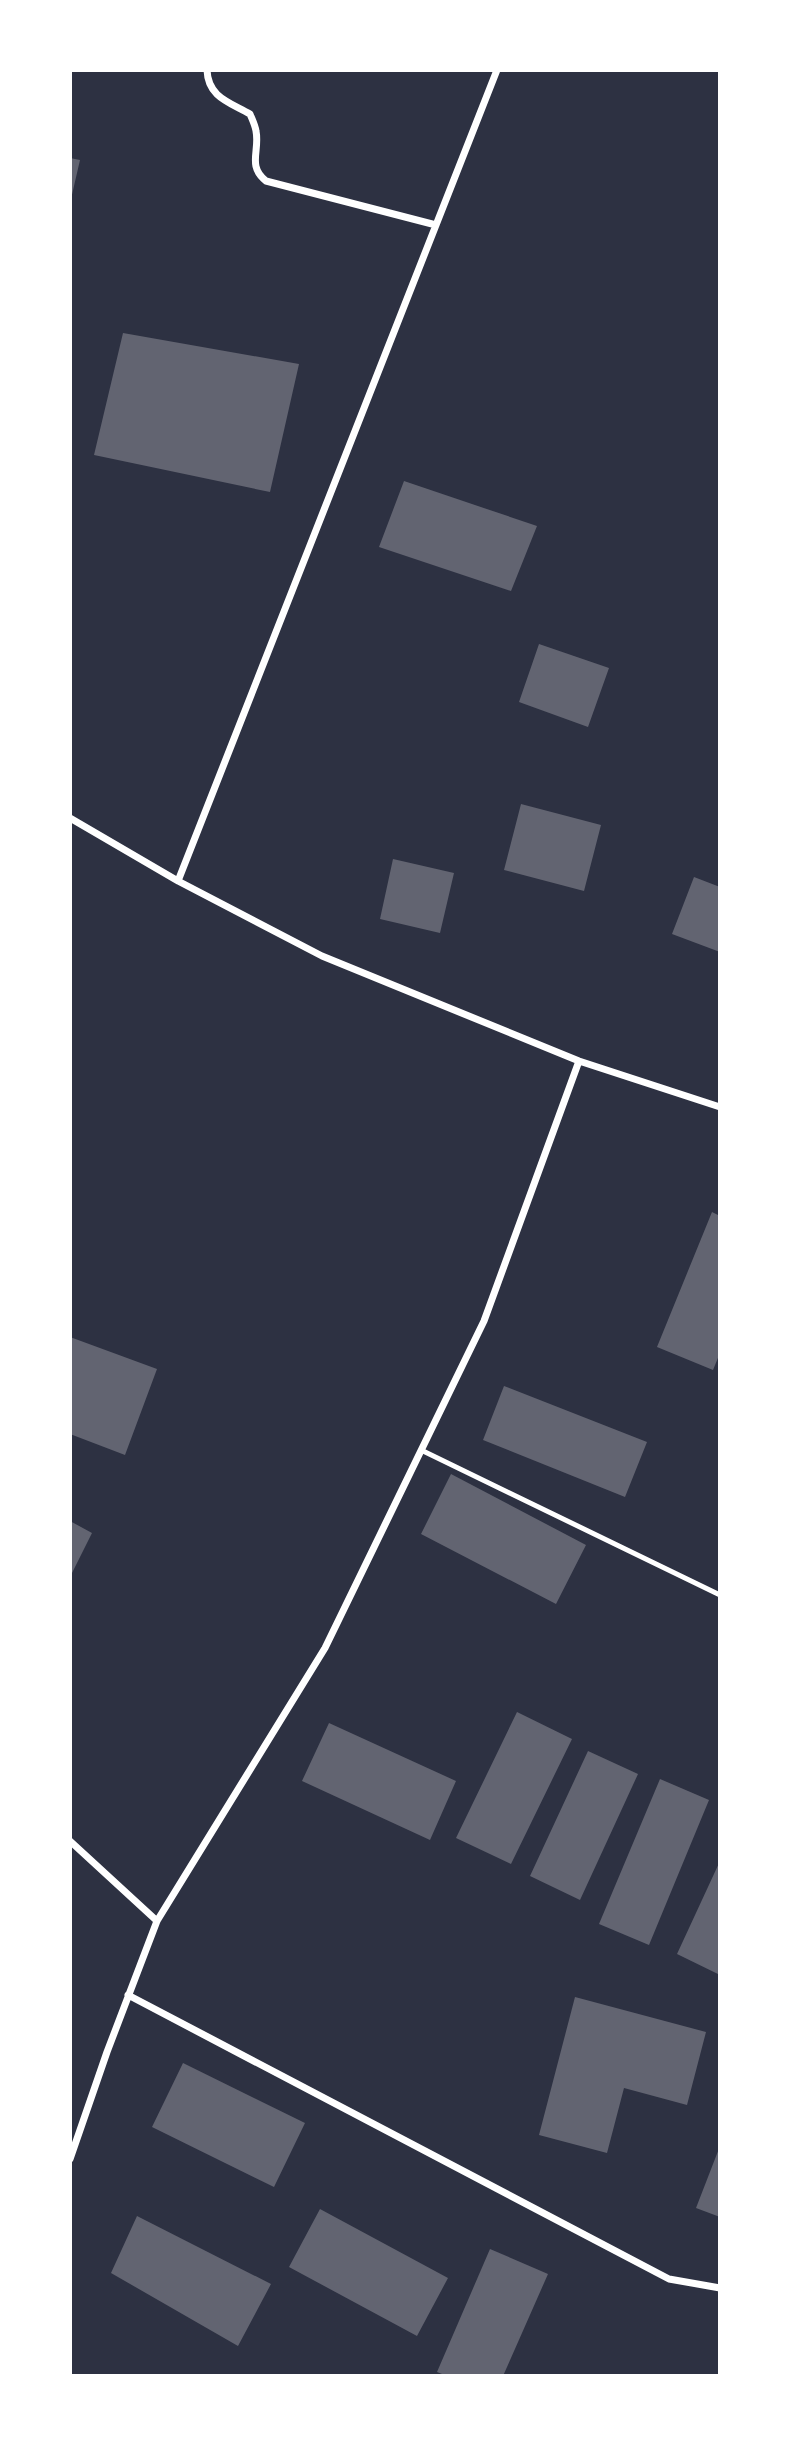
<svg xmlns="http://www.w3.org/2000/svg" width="790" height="2446" font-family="Quicksand,sans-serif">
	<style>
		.building { fill: #626471 }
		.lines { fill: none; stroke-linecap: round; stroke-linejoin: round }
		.service { stroke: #fff; stroke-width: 5 }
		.minor { stroke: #fff; stroke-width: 7 }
	</style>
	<rect width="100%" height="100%" fill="#2d3142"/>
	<!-- building -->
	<path class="building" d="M70,158l10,2 -9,39h-1z
		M123,333l176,31 -29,128 -176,-37z
		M404,481l133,45 -26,65 -132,-44z
		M539,644l70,24 -21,59 -69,-25z
		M521,804l80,21 -17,66 -80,-21z
		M393,859l61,14 -14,60 -60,-14z
		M694,877l26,10v65l-48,-18z
		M712,1212l8,4v137l-7,17 -56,-23z
		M70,1337l87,32 -32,86 -55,-21z
		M504,1386l143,56 -22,55 -142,-57z
		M451,1474l135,71 -30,59 -135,-70z
		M70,1521l22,12 -22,44z
		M517,1712l55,27 -61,125 -55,-26z
		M329,1723l127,58 -26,59 -128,-59z
		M588,1751l50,23 -58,126 -50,-24z
		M660,1779l49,21 -60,145 -50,-21z
		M720,1861v114l-43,-21z
		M575,1997l131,35 -19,73 -63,-17 -17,65 -68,-18z
		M183,2063l122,60 -31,64 -122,-60z
		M720,2146v71l-24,-9z
		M320,2209l128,69 -31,58 -128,-69z
		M137,2216l134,68 -33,62 -127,-73z
		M490,2249l58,25 -45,102h-56l-10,-4z"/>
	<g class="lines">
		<!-- service -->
		<path class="service" d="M421,1450l299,145"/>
		<!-- minor -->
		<path class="minor" d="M207,70c1,27 22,32 43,44 2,5 5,11 6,17 4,20 -9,35 10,50l170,44
			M70,818l108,63 144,75 257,105 141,46
			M178,881l319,-811
			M70,1841l87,80
			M128,1995l541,284 51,9
			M70,2159l37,-107 50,-131 168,-273 159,-327 95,-260"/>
	</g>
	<!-- border -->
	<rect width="790" height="2446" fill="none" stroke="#ffffff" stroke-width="144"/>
</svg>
